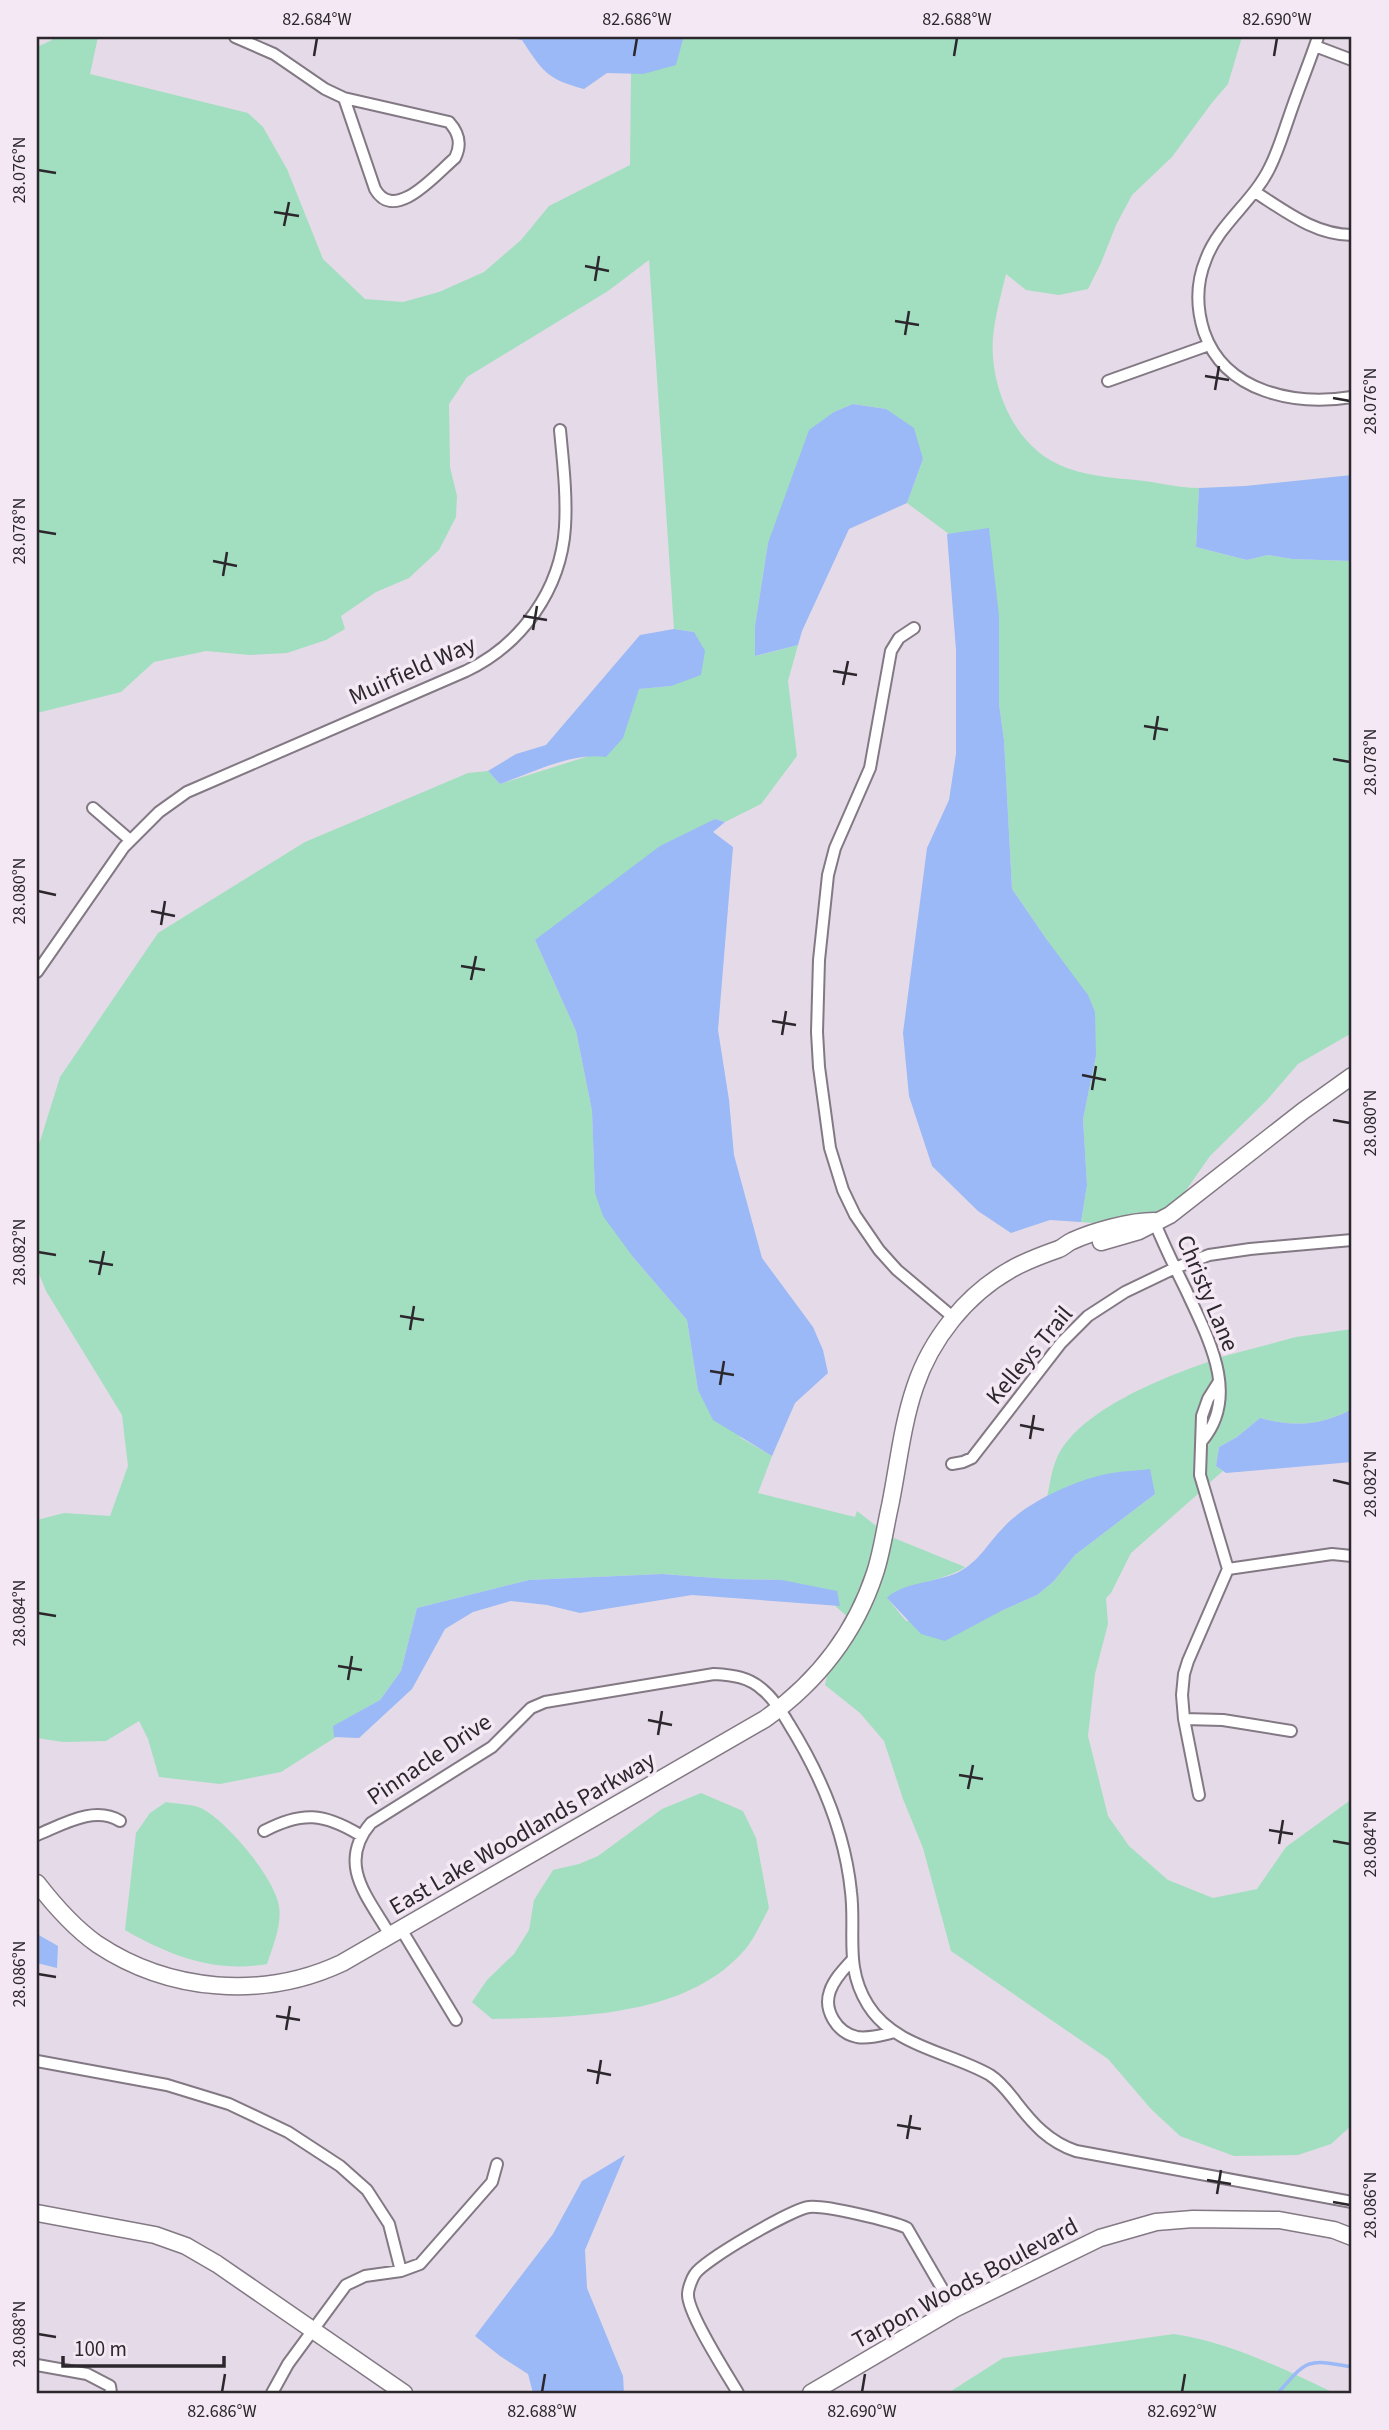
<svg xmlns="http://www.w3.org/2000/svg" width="1389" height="2430" font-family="'Source Sans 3',sans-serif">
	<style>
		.green { fill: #a2dfc0 }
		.water { fill: #9ab9f6 }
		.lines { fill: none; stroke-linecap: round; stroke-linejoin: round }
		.stream { stroke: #9ab9f6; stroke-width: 3.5 }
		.street-casing { stroke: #837984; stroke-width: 14 }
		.secondary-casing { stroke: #837984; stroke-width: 19 }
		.street { stroke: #fff; stroke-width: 10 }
		.secondary { stroke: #fff; stroke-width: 16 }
		.ticks { fill: none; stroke: #2b272c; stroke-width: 2.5 }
		.labels { text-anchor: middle; stroke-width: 7; stroke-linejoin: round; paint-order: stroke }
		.street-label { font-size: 24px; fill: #2b272c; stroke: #f3e8f4 }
		.neatline { fill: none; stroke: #2b272c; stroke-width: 2.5 }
		.ticks-label { font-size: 18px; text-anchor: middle; fill: #2b272c }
	</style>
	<rect width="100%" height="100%" fill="#e5dae7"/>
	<!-- green -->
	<path class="green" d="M52,37h46l-8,37 158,39 15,14 24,42 36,90 42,40 38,3 36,-10 45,-20 37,-32 28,-34 81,-41 1,-92 12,1 40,-35 -4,-2h563l-14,47 -17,20 -39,53 -40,38 -16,30 -15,38 -13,26 -29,6 -33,-5 -20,-16c-5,21 -11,42 -13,63 -4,51 23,114 74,131 22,8 46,10 69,12 21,2 42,8 63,8l-3,59 51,13 21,-5 24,4 60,2v472l-54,31 -31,36 -57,56 -33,47 -24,12 -47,9 -25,-2 6,-37 -4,-66 13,-63 -49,-116 -35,-51 -8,-149 -5,-36 -10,-175 -40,5 -42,-31 16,-44 -37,-50 -33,-5 -19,8 -66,131 -13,83 1,30 42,-11 -10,36 9,75 -36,48 -36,18 -10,-3 -180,121 41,91 16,80 3,82 38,64 54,63 11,70 43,48 31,18 -14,37 97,24 2,-6 23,18 -6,28 -25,61 -15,-13 5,1 -57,-26 -53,-1 -67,-5 -133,6 -112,28 -16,63 -21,29 -46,26v10l2,1 -55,35 -61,12 -61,-7 -11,-38 -9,-18 -33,20 -43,1 -26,-4v-218l27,-7 46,3 18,-50 -6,-51 -76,-124 -9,-22v-118l23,-74 98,-144 147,-91 163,-69 20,-2 12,13 92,-29 47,-66 32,-3 23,-54 -20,-3 -25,-369 -41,31 -141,86 -18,27 1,63 7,29 -1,21 -17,33 -30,28 -33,14 -35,24 4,13 -19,11 -39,13 -37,2 -44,-4 -52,11 -33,30 -84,21v-666l15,-7z
		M1352,1329v80c-30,17 -60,18 -92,9l-23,19 -18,10 -3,19 7,5 -15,13c-11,-42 10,-43 17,-78 3,-17 -2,-32 -4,-49l75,-20z
		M1211,1361l1,18 -11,23 -6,25v48l4,18 -68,60 -20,40 -5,5 2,26 -13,50 -7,62 20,80 21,30 39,34 45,18 44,-9 29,-42 66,-48v326l-21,19 -33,11 -64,1 -54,-20 -29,-27 -43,-50 -157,-108 -28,-103 -20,-49 -19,-58 -24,-28 -35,-28 3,-13 61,-136 76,31c-21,15 -66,17 -77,32l18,22 95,-10 36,-16 16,-13 22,-27 80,-61 -95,-4 -13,7c3,-12 4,-25 9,-37 20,-49 108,-83 155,-99z
		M701,1793l42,18 13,27 13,70c-8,15 -16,34 -28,46 -60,64 -167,63 -249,65l-20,-17 15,-22 27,-26 15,-24 5,-30 19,-30 26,-6 19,-8 64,-47z
		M166,1802c11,2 27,2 37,7 25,14 71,68 76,97 3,19 -6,40 -12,58 -52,9 -97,-8 -142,-34l11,-97 14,-20z
		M1174,2334c57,9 108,34 160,59h-386l55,-35z"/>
	<!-- water -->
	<path class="water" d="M500,37h179l4,2 -7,26 -33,9 -36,-1 -23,16c-37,-10 -41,-17 -62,-49z
		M853,404l33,5 28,19 9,31 -16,44 -58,26 -47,102 -4,14 -43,11v-30l13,-83 41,-113 25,-18z
		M1352,475v86l-60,-2 -24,-4 -21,5 -51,-13 3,-59 46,-2z
		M989,528l10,88v88l5,36 8,149 35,51 41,55 7,17 1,44 -13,63 4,66 -6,37 -31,-2 -39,13 -33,-22 -46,-45 -23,-70 -6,-63 24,-185 22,-48 7,-46v-104l-9,-116z
		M674,629l20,3 11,19 -4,24 -30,11 -32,3 -16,49 -17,19c-35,-5 -74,16 -106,27l-12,-13 28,-17 30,-9 94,-110z
		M715,819l10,3 -12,10 20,15 -15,183 11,70 5,55 28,103 51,69 10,23 5,23 -33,30 -23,53 -59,-36 -15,-30 -11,-70 -54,-63 -30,-41 -8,-23 -3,-82 -16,-80 -41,-91 125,-94z
		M1352,1409v53l-126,11 -10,-7 3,-19 18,-10 23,-19c32,9 62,8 92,-9z
		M1150,1469l5,25 -80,61 -22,27 -16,13 -36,16 -56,30 -24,-7 -34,-36c14,-15 50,-16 70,-25 22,-11 30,-29 46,-45 21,-24 68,-46 99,-53 16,-4 33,-4 48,-6z
		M662,1574l67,5 53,1 55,11 3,15 -148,-11 -112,18 -33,-8 -36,-4 -38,11 -28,17 -33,60 -53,49 -25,-1 -1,-11 47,-26 21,-29 16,-63 112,-28z
		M37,1934l21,12 -1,22 -20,-5z
		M625,2155l-40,95 2,38 36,88 1,17h-91l-5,-19 -28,-18 -25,-20 78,-102 29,-53z"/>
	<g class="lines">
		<!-- stream -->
		<path class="stream" d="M1278,2393c30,-35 30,-34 74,-26"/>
		<!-- street casing -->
		<g class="street-casing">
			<path id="street" d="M235,37l39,17 51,35 19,9
				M1318,37c-9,27 -20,53 -29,80 -6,17 -11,34 -19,50 -16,34 -51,57 -64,92 -10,24 -10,48 -2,73 21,61 92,74 148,65
				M1315,46l37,14
				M344,98l105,24c10,11 13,22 6,36 -18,15 -60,66 -80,31z
				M1255,192c30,19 60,43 97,43
				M1108,381l101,-36
				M914,628l-15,10 -8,13 -21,117 -35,80 -7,27 -9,85 -2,72 2,35 11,81 13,42 12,25 24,35 18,20 57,48
				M93,808l37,32
				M37,972l87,-125 35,-35 28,-20 279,-121c55,-26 95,-81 99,-144 2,-32 -2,-65 -5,-97
				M1154,1221c10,24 21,47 32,69 21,46 55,105 16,151
				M952,1464l11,-2 9,-4 89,-115 27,-27 37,-24 50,-24 34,-13 41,-6 102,-9
				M1228,1569l104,-15 20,2
				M1184,1719l39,1 68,11
				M1199,1795l-15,-76 -2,-24 2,-21 4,-13 40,-92 -28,-94 2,-59 6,-17 10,-16
				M264,1831c38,-20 60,-18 96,4
				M37,1835c25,-10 57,-30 83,-14
				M401,1929l55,91
				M390,1935c-22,-38 -54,-71 -19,-112l121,-76 39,-39 14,-6 169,-28c19,1 35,3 49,16 11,9 19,22 26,34 31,50 56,108 62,168 5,40 -7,75 17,113 26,42 82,47 122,70 11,7 18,17 26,27 17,22 33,40 60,49l276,51
				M852,1960c-8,9 -18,19 -22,31 -7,19 7,42 27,46 12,2 25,-2 38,-5
				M37,2061l130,24 62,19 59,28 52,34 27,24 22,34 12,47
				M37,2365l50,9 23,12 1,7
				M272,2393l16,-29 58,-79 19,-9 36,-5 19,-7 72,-82 5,-18
				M738,2393c-11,-19 -51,-80 -50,-99 0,-5 4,-16 7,-20 9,-14 97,-65 114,-67 16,-2 83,14 98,21l47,81"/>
		</g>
		<!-- secondary casing -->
		<g class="secondary-casing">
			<path id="secondary" d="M1101,1242l38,-11 31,-16 133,-104 49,-35
				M37,1883c17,22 36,44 60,61 72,48 166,56 245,19l423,-244c52,-37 90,-85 110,-146 7,-21 10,-45 15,-67 8,-39 12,-81 25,-119 16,-48 51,-92 95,-117 15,-9 32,-15 49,-21 5,-2 8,-6 13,-8 22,-10 59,-20 82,-20
				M37,2213l118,22 31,11 31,18 187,129
				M811,2393l143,-84 146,-71 56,-16 37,-3 86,1 55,10 18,7"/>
		</g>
		<!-- street -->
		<use href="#street" class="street"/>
		<!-- secondary -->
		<use href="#secondary" class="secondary"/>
	</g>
	<!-- ticks -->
	<path class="ticks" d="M314,56l3,-18M634,56l3,-18M954,56l3,-18M1274,56l3,-18M38,170l18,3M274,212l25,4M284,226l5,-24M585,266l24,5M595,281l4,-25M895,321l24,4M905,335l4,-24M1205,376l24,4M1215,390l4,-24M1333,398l17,3M38,531l18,3M213,561l24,5M223,576l4,-24M523,616l24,4M533,630l4,-24M833,671l24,4M843,685l5,-24M1144,726l24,4M1154,740l4,-24M1333,759l17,3M38,891l18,4M151,911l24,5M161,925l4,-24M461,966l24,4M471,980l5,-24M772,1021l24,4M782,1035l4,-24M1082,1075l24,5M1092,1090l4,-24M1333,1120l17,3M38,1252l18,3M89,1261l24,4M99,1275l5,-24M400,1316l24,4M410,1330l4,-24M710,1371l24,4M720,1385l4,-24M1020,1425l24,5M1030,1439l4,-24M1333,1480l17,4M38,1613l18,3M338,1666l24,4M348,1680l4,-24M648,1720l24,5M658,1735l4,-24M959,1775l24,4M968,1789l5,-24M1269,1830l24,4M1333,1841l17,3M1279,1844l4,-24M38,1974l18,3M276,2016l24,4M286,2030l4,-24M587,2070l24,5M597,2084l4,-24M897,2125l24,4M907,2139l4,-24M1207,2180l24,4M1217,2194l4,-24M1333,2202l17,3M38,2334l18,3M222,2392l3,-18M542,2392l3,-18M862,2392l3,-18M1182,2392l3,-18"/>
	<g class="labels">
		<!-- street labels -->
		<g class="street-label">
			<text transform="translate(412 670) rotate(-24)" y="8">Muirfield Way</text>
			<text transform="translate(1208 1293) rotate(67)" y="8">Christy Lane</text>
			<text transform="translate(1029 1355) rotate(-50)" y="8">Kelleys Trail</text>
			<text transform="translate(429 1759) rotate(-34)" y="8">Pinnacle Drive</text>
			<text transform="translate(522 1833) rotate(-30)" y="8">East Lake Woodlands Parkway</text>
			<text transform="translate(965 2283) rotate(-28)" y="8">Tarpon Woods Boulevard</text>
		</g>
	</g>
	<!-- border -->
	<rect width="1389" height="2430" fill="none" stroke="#f3e8f4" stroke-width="77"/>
	<!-- scale -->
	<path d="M63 2356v10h161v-10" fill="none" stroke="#2b272c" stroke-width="3.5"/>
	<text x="74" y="2356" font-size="21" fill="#2b272c" stroke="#f3e8f4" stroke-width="5" paint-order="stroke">100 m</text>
	<rect x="38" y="38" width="1312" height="2354" class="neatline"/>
	<g class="ticks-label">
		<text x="317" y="25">82.684°W</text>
		<text x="637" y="25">82.686°W</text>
		<text x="957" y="25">82.688°W</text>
		<text x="1277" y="25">82.690°W</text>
		<text transform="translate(19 170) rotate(-90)" y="6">28.076°N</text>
		<text transform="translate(1370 401) rotate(-90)" y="6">28.076°N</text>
		<text transform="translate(19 531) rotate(-90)" y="6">28.078°N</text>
		<text transform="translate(1370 762) rotate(-90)" y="6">28.078°N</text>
		<text transform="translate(19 891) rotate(-90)" y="6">28.080°N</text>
		<text transform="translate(1370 1123) rotate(-90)" y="6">28.080°N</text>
		<text transform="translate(19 1252) rotate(-90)" y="6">28.082°N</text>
		<text transform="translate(1370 1484) rotate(-90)" y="6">28.082°N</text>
		<text transform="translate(19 1613) rotate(-90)" y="6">28.084°N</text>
		<text transform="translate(1370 1844) rotate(-90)" y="6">28.084°N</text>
		<text transform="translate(19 1974) rotate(-90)" y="6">28.086°N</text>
		<text transform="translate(1370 2205) rotate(-90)" y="6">28.086°N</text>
		<text transform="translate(19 2334) rotate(-90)" y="6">28.088°N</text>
		<text x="222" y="2417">82.686°W</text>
		<text x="542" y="2417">82.688°W</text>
		<text x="862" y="2417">82.690°W</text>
		<text x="1182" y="2417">82.692°W</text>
	</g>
</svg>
